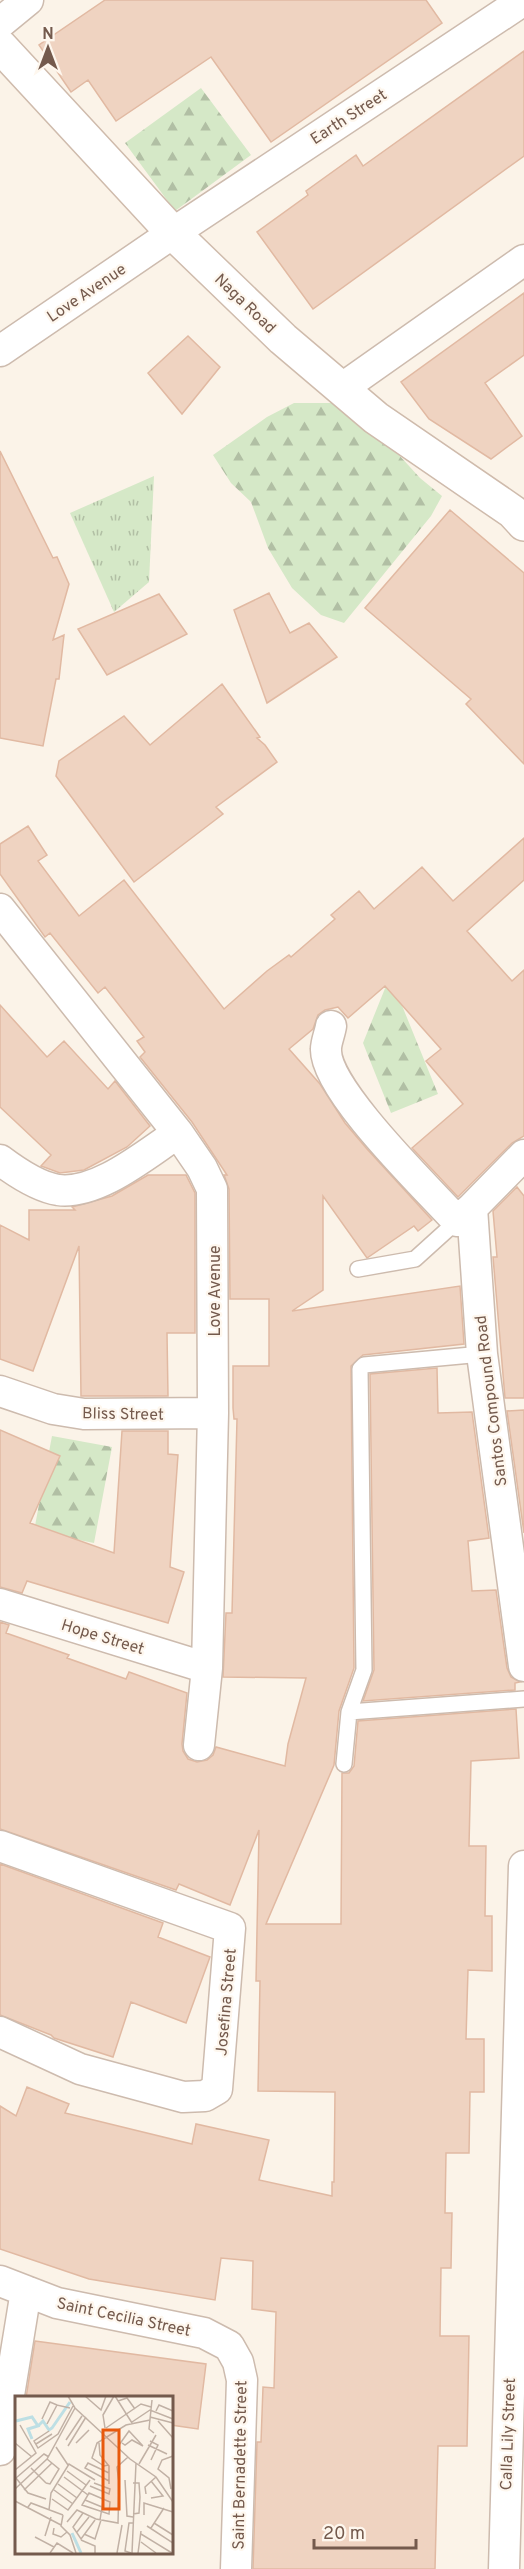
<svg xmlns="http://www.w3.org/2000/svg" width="524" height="2569" font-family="Overpass,sans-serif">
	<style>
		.grass { fill: url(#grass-tufts) }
		.forest { fill: url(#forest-firs) }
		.building { fill: #efd3c1; stroke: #e1b9a2; stroke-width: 1.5 }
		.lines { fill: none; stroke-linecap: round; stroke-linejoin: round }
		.service-casing { stroke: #cdbbae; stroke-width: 18 }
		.minor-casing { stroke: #cdbbae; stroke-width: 33 }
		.secondary-casing { stroke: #cfbbac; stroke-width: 36 }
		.service { stroke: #fff; stroke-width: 15 }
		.minor { stroke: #fff; stroke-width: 30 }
		.secondary { stroke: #fff; stroke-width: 33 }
		.labels { text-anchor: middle; stroke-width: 4.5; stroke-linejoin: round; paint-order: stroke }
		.street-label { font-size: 16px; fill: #745a4d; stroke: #fef7ee }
		.inset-river { fill: none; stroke: #bddfe4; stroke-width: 3 }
		.inset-road { fill: none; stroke: #c1b1a5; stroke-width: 1.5 }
		.view { fill: #e8590c; fill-opacity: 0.15; stroke: #e8590c; stroke-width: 3 }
		.inset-edge { fill: none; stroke: #745a4d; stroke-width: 3 }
	</style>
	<defs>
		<pattern id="grass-tufts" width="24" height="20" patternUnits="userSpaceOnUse" patternTransform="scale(1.5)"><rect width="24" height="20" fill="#d5e8c7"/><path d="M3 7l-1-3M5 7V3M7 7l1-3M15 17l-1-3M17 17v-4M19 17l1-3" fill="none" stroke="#b1bfa4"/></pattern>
		<pattern id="forest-firs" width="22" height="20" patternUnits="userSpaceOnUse" patternTransform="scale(1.5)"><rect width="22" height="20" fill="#d5e8c7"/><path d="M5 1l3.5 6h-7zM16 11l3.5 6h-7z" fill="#b1bfa4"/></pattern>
	</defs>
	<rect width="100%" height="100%" fill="#fbf3e8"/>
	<!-- grass -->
	<path class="grass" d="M154,476l-5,106 -35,30 -44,-99z"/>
	<!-- forest -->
	<path class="forest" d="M201,88l50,67 -76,56 -50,-68z
		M294,403h44l21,24 40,28 21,23 22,18 -11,20 -87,107 -23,-8 -29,-27 -24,-40 -17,-46 -20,-19 -18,-28 54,-38z
		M390,976l48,118 -47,19 -28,-70z
		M52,1436l60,11 -18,96 -60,-12z"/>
	<!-- building -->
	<path class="building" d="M105,0h321l16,23 -171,119 -60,-85 -95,64 -28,-41 -17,12 -32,-47z
		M524,51v105l-211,153 -56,-77 51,-37 -2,-4 50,-36 7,11z
		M524,293v62l-39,28 37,53 -31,23 -62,-40 -28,-37z
		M188,336l32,31 -38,47 -34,-41z
		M0,451l53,107 4,-1 12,27 -16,56 11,-5 -5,44h-3l-13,67 -43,-8z
		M450,510l74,63v191l-58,-60 5,-5 -106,-91z
		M269,593l21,40 19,-10 28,34 -70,46 -33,-93z
		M159,594l28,40 -80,41 -29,-46z
		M222,684l38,53 -3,1 8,7 12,17 -61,45 7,7 -89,68 -78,-106 3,-15 65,-45 26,29z
		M28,826l19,29 -9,6 41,55 45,-36 100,129 43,-38 22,-16 2,2 44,-38 -4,-4 28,-24 15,18 48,-42 31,34 71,-63v42l-57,51 45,50 12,-11v166l-12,7 -54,54 -46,-49 51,-44 -37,-43 15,-12 -56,-63 -37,32 -10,-11 -13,3 -7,5 -5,14 -24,20 31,35 25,39 22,26 65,71 -14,11 -4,-5 -47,32 -44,-62v94l-31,21 168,-25 4,58 -101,11 -12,11 3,302 -15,43 -5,54 -68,159h75l1,-151h7l5,-7 4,-45 158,-12 3,49 -48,3 -2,85h17l-1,70h7v55l-24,-1 -2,69h18v53h-14l-1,61h-23l-1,60h7l-1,55h-10l-1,68h29l-2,110h-29l-3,123h-182l4,-127h4l2,-55 11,1 2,-76 -24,-3 1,-48 -32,-3 -6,42 -126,-21 -89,-30v-143l16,10 11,-29 42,17 -4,9 127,31 4,-20 73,16 -10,40 73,16v-14h2l1,-90 -77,-1 2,-110h-4l3,-151 -29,75 -51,-21 -3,6 -176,-61v-207l9,3 -3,8 63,22 -2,3 59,21 3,-7 58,21 -5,51 1,7 5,8 9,3 10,-2 6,-5 3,-8 69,19 3,-22 18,-66 -83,-1 3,-64h6l5,-194h-3l-1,-11v-42h36v-67h-39l-1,-110 -5,-14h3l-35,-53 -52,-65 5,-5 -8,-11 7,-4 -39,-50 -7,6 -48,-60 -5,4 -45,-63v-30z
		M0,1005l47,52 17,-16 44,48 7,-8 35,45 -23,21 -43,23 -24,3 -19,-7 10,-11 -51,-48z
		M148,1175h38l9,18v140h-28l1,63h-87l-2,-150 -46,125 -33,-12v-134l29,15v-30h46l-3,-3 40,-11z
		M517,1187l7,9v202h-19l-12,-141h4l-4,-46z
		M437,1368l1,45 34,-1 17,126 -21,3 4,50 24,-1 11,78 4,9 9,5 -5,1v7l-152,11 11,-31 -4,-296z
		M524,1410v123l-17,-122z
		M0,1430l60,26 -30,67 84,30 8,-122h46v23l10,1 -8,112 14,5 -16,51 -141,-42 -5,12 -22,-6z
		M0,1864l163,59 -5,14 52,20 -24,66 -55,-21 -18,55 -59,-19 -3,-3 -51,-20z
		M35,2341l171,23 -8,65 -27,-4v-27h-145z"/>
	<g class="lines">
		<!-- service casing -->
		<g class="service-casing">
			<path id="service" d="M358,1269l57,-10 42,-38
				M349,1712l175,-13
				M344,1764l5,-52 15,-42 -4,-301 4,-4 118,-11"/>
		</g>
		<!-- minor casing -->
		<g class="minor-casing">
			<path id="minor" d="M0,23l28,-23
				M0,351l173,-118 351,-233
				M341,389l183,-129
				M0,909l178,224 24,35 10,21 1,224 -6,255 -8,77
				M331,1026c-1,7 -5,16 -5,23 -2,40 102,140 131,172l15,-13
				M524,1155l-52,53 10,146 42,312
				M0,1160c16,12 38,27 58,30 40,5 88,-36 120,-57
				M0,1391l53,18 31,5 129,-1
				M0,1604l207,64
				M0,1846l230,82 -13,161 -12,7 -22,1 -103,-28 -80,-37
				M0,2281l57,22 147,30 25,13 9,16 4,18 -6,189
				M0,2450l26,-159
				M504,2569l20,-703"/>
		</g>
		<!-- secondary casing -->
		<g class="secondary-casing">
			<path id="secondary" d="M0,46l173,187 110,106 93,79 137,94 11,12"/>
		</g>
		<!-- service -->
		<use href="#service" class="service"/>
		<!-- minor -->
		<use href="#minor" class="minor"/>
		<!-- secondary -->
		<use href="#secondary" class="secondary"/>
	</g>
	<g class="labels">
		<!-- street labels -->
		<g class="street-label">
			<text transform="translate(348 116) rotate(-33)" y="6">Earth Street</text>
			<text transform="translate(86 292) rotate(-34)" y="6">Love Avenue</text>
			<text transform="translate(246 303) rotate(44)" y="6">Naga Road</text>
			<text transform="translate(214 1291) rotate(-90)" y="6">Love Avenue</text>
			<text transform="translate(490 1401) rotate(-97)" y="6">Santos Compound Road</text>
			<text transform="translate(123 1413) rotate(1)" y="6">Bliss Street</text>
			<text transform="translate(103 1636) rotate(17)" y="6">Hope Street</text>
			<text transform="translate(225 2002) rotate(-85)" y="6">Josefina Street</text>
			<text transform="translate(124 2316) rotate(12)" y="6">Saint Cecilia Street</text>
			<text transform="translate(507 2434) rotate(-88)" y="6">Calla Lily Street</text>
			<text transform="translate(239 2465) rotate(-89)" y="6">Saint Bernadette Street</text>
		</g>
	</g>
	<!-- overview -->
	<g transform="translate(15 2396)">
		<rect width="158" height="158" fill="#fbf3e8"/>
		<path class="inset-river" d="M1,25l16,-4 6,9 -10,3 4,10M23,30l5,-5 6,9 3,-2 18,-26M57,137l9,20"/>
		<path class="inset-road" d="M53,0l7,12 55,51 26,18 17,25M70,0l16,14 5,-14M100,0l17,27M137,4l-3,29 5,4M103,5l9,-3 8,11M141,15l3,-6 14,6M135,21l23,6M27,23l8,-17 7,3M143,25l15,17M117,26l18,-12 23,9M32,28l10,-19 13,3M90,32l-2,-13 11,-19M91,32l35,-24 10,3M34,35l-15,10 4,7 20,-14 15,-28M51,44l16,-24M135,45l8,4 -7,15M0,47l17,14M61,47l13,-13M84,47l1,12 9,11v18M107,47l3,2 7,-5 11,6M21,48l16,-10M104,49l10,-14 14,15M133,49l19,9M53,50l18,-29M41,51l12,18M124,68l17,-29M93,69l-4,1 -12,-8 5,-15 29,-18 24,-5M16,72l15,15M0,74l21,-17 -16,-28M52,75l19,14M49,81l24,18M110,84l2,36 6,1M94,85l-24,-13 3,-5 21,10M136,85l12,15 -12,2M31,87l4,1 9,-15 -12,-10M104,87l-2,-16 11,-10M118,87h6l1,14 -1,16 -6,1M43,88l19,14M75,90l19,8 1,-5 -16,-6M0,93l32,-30 28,-51M156,93l-2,-11 -11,-9 4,-9 11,-4M9,94l28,-27M39,94l19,14M74,97l21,9 -1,12 -27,-9zM131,98l-1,-7 11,-10M31,103l-18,-6 -12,-15 28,-24 5,3M37,103l16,11 22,-30M70,104l17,7M0,105l46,24M13,111l3,-4 32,12M34,114l2,-17 18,-29 26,16M68,117l-10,14 8,12 14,-19M48,119l-2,11 9,9 6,18M129,119v-12l29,9M85,124l3,-19M52,126l10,-12 19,9 22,4 1,-38M139,127l19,12M132,130l26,17M39,132l-1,6 8,3 6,-5M136,132l13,-20M62,136l12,-15M69,138l11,5 6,-19M126,138l31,19M30,140l6,-19M20,141l19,10M66,144l14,6v7M126,146l15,11M35,157l7,-10 16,10M102,157l5,-28M116,157l-6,-2 4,-28h5M117,157l4,-90M123,157l3,-22"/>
		<path class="view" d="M88,34h16v79h-16z"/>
		<rect width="158" height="158" class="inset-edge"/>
	</g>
	<!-- north arrow -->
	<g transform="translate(48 48)" stroke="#fef7ee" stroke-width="4.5" paint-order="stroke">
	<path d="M0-4.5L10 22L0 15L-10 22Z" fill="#745a4d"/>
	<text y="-9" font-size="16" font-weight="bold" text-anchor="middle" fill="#745a4d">N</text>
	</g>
	<!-- scale -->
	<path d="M314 2539v9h102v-9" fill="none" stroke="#745a4d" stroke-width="3"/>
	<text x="323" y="2539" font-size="18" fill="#745a4d" stroke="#fef7ee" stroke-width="4.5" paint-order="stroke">20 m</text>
</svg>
